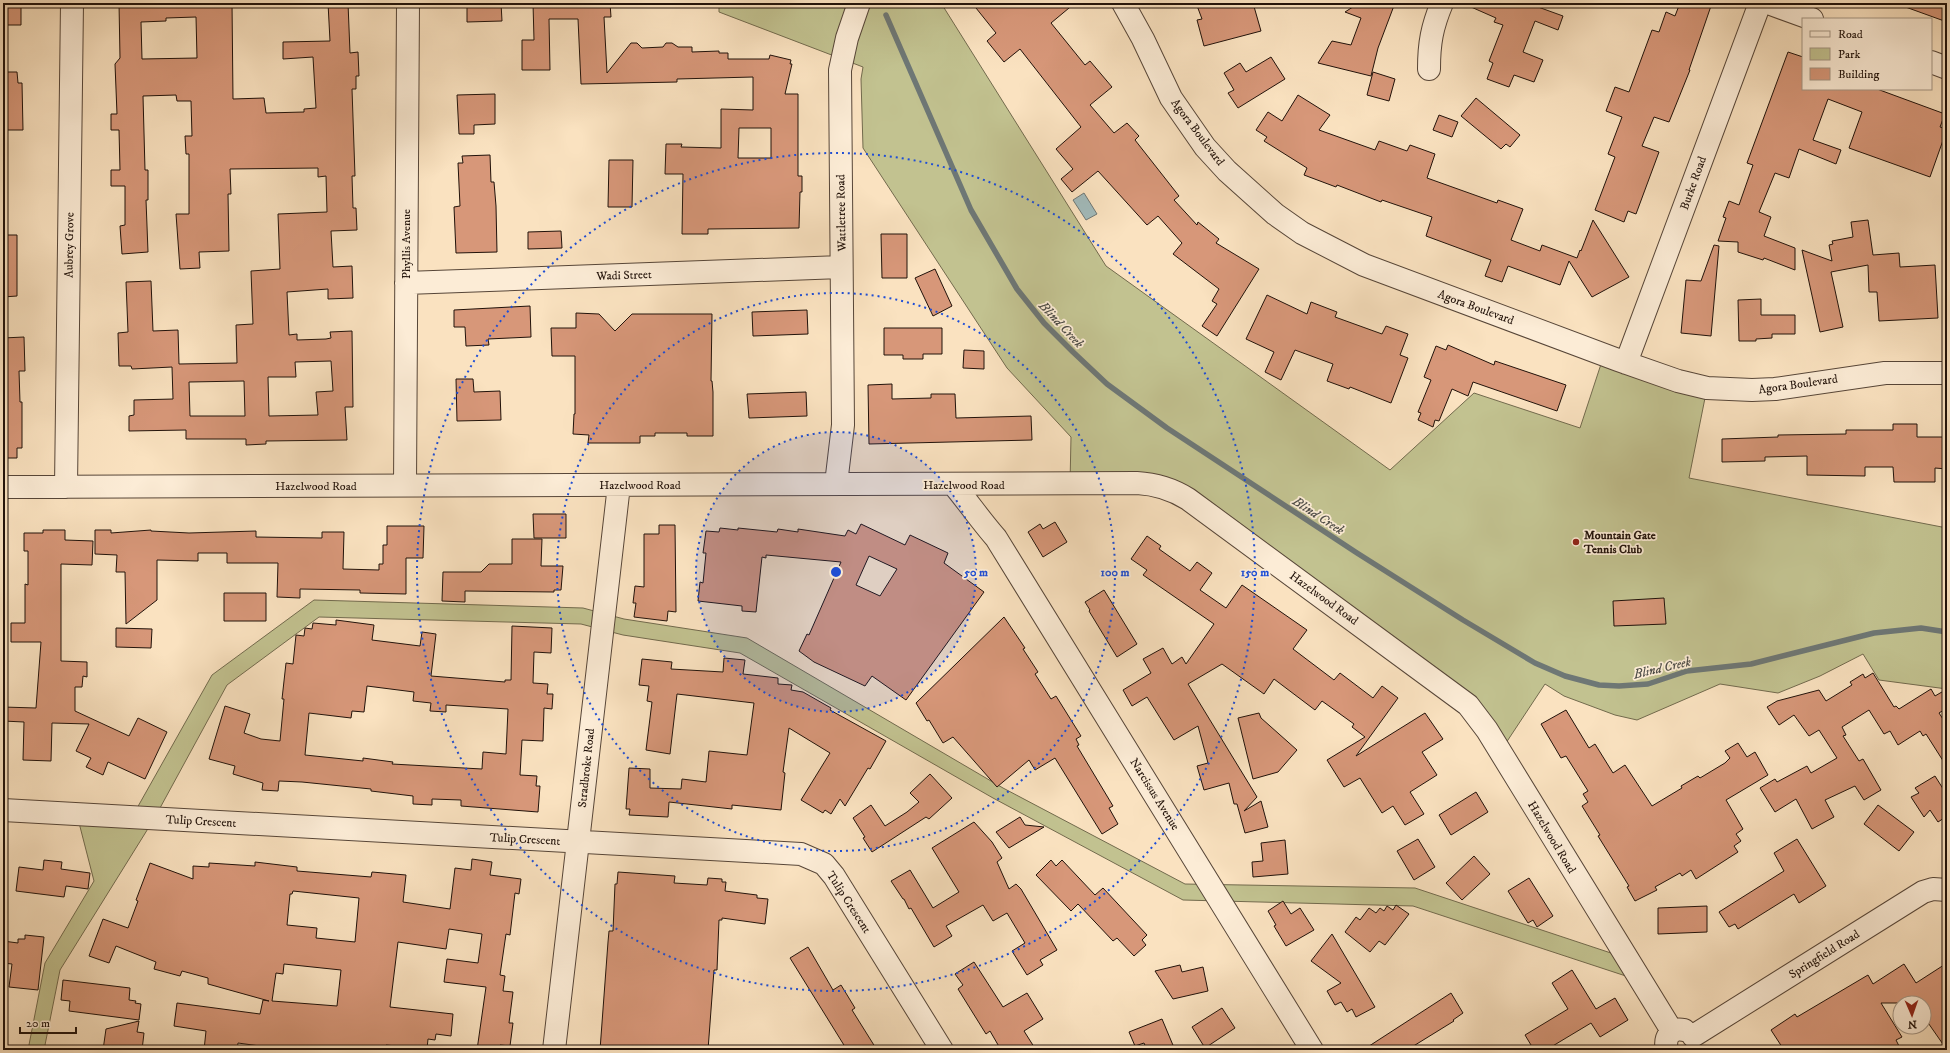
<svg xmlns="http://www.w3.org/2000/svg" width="1950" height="1053" font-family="'IM FELL DW Pica',serif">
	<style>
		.green { fill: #c2c290; stroke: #726a4d }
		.water { fill: #a2bbbc; stroke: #6e7775 }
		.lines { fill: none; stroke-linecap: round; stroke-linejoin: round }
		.stream { stroke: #6e7775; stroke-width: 5.5 }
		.building { fill: #d79779; stroke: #21120a; fill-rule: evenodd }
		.minor-casing { stroke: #574638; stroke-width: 24 }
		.minor { stroke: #fcecd6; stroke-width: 22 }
		.ring { fill: none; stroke: #1d4ed8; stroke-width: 2; stroke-dasharray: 2 4 }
		.poi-dot { fill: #8f2418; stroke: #fcecd6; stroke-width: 1.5 }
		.labels { text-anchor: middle; stroke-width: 3.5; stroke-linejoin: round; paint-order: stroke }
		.street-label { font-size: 12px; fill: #21120a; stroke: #fcecd6 }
		.poi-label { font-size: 12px; font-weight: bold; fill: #21120a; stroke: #fcecd6; text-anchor: start }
		.water-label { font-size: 13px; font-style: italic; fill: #4e4d48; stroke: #fcecd6 }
		.centre { fill: #1d4ed8; stroke: #fcecd6; stroke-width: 2 }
		.ring-label { font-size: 12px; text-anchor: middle; font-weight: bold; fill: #1d4ed8; stroke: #fcecd6; stroke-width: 3.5; stroke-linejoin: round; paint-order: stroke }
	</style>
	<rect width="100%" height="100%" fill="#fae2c0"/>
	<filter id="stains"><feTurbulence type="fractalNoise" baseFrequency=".005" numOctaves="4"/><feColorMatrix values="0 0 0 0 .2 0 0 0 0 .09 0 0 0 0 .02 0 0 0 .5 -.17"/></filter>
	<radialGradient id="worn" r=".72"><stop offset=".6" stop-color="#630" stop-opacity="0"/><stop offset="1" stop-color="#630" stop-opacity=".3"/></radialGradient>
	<!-- green -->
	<path class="green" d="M719,3h222l165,263 284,204 84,-77 106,35 24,-73 103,33 -18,90 258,50v161l-68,-9 -16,-26 -43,22 -42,17 -58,-9 -83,36 -22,-5 -51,-19 -19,-12 -45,68 -13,-22 -299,-231 -118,-15 1,-47 -64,-69 -144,-220 -2,-69 2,-12 -144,-55z
		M314,600l269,8 41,11 123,19 256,150 182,96 230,4 211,70 15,23 -228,-75 -230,-6 -190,-102 -253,-145 -117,-18 -42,-11 -262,-7 -92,68 -73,134 -94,151 -16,80h-16l17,-87 49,-82 -17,-66 55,2 80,-142z"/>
	<!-- water -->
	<path class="water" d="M1084,193l13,21 -11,6 -13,-20z"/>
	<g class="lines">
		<!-- stream -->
		<path class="stream" d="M886,15l85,195 46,79 27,34 29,29 34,32 60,44 190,125 106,67 72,43 30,13 34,9 20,1 29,-2 39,-13 64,-7 123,-31 47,-5 26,4"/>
	</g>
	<!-- building -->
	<path class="building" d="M5,3h16v22h-16z
		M119,3h113l1,96 31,-1 2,15 38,-1v-3l12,-1 -3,-51 -30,2v-17l47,-1 -2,-38h20l2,50 8,-1 1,24h-3v13h-4l3,87h-3l1,32h3l1,22 -26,1 2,36 19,-1 1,32 -25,1v-10l-41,3 2,43 8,-1v6l29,-1 5,-1 -1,-6 22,-1 1,76h-8l2,33 -81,1v3l-20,1v-6h-60v-9l-57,1v-15l5,-1v-15l39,-1 -1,-32 -40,2 -1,-3h-12l-1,-33 10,-1 -2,-50 25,-1 2,50 25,-1 1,34 58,-1 -1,-38 17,-1 -2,-53 29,-2 -2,-55 49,-2 -1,-36 -8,1v-9l-88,1 1,25h-3l1,57 -30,1 1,16 -20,1 -4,-55h13v-60h-3l-1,-18h7l-1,-35h-14l-1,-6 -33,1 2,74h3v30h-2l2,52 -26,2 -2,-28 5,-1v-39h-14v-16h9l-1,-40h-8v-16h6l-2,-50 5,-6zM196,17l1,41 -55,1 -1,-37 25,-1v-3zM331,361l2,30 -17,1 2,23 -49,1 -1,-39h28l-1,-15zM244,381l1,35h-55l-1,-34z
		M483,3h18l1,18 -35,1v-17l16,-1z
		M533,3h77l1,14h-7l3,56 24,-30h6l5,5 21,-1 3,-4h6l6,4h14v5l27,-1v2h9v6h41l1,-4 21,5 -1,4h2l-7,30h13v82h4v16h-2l-1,36 -91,1v5h-26l1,-60h-18l1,-30h16l-1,3 40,1v-39l32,1v-33l-76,2v3l-96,2 -3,-65h-29l1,51h-28v-30h12zM739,128h32v30h-33z
		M972,3h103l-24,20 34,42 5,-4 22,26 -22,18 24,28 13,-10 12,13 -4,4 44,56 -5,4 23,25 1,-3 21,17 -3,4 43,26 -42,67 -15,-10 15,-22 -5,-3 7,-12 -46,-35 9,-11 -24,-27 -11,9 -49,-54 -26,21 -11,-13 12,-10 -17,-20 25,-22 -61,-78 -16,13 -17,-21 9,-8z
		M1196,3h57l8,28 -57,15 -7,-26 5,-1z
		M1359,3h36l-17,45 -7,28 -53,-13 14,-22 19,4 10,-27 -16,-6z
		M1462,3h65l36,13 -5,14 -23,-9 -12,31 20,8 -9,22 -20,-7 -5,12 -22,-8 6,-16 -4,-2 14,-36 -9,-3 2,-4z
		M1680,3h32l-23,67h1l-21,52 -15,-5 -12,29 17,6 -23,62 -8,-3 -4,11 -29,-12 20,-53 -7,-3 14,-37 -16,-6 9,-24 14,5 23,-62 7,2 7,-20 9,4z
		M1900,3h47v19l-47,-17z
		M1788,52l15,5v32h74l68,25 -5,13 7,2 -17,48 -81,-29 13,-36 -34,-13 -15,41 28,10 -5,14 -37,-15 -10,29 -14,-5 -16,39 12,5 -7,19 31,12v22l-31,-12 -1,2 -25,-8v-10l-20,-1 8,-23 -3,-1 6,-16 10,4 14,-40 -6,-2z
		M1271,57l14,22 -47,29 -10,-15 6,-3 -10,-17 16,-10 6,9z
		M3,72h14l1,11h4l1,47h-20z
		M1373,72l22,7 -6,22 -22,-6z
		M495,94v30l-21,1v9h-15l-2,-39z
		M1298,95l32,20 -11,15 56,20 4,-9 28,10 3,-6 25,9 -8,24 70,25 1,-3 25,9 -12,31 29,11 2,-6 35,13 3,-8 1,1 12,-31 36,57 -37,20 -23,-36 -9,24 -52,-19 -6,16 -17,-6 6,-16 -65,-24 6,-19 -50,-17 -1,2 -44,-17 -1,2 -32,-12 3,-7 -43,-27 3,-4 -11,-7 12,-18 14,9z
		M1476,98l44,37 -10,12 -4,-3 -5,5 -40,-33z
		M1439,115l19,7 -6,15 -19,-7z
		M490,155l1,27h3l2,24 1,46 -41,1 -2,-46 6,-1 -2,-43h5l-1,-7z
		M609,160h24l-1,47h-24z
		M1868,220l5,35 26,-2 1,14 35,-2 3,53 -59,3 -2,-29h-8l-1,-27 -37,7 12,55 -23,5 -18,-82 30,11 -3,-16 4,-1 -1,-3 21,-4 -2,-15z
		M561,231l1,17 -34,1v-17z
		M881,234h26v44h-25z
		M3,235h14v61l-14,1z
		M1714,245l5,1 -8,90 -30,-3 5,-53 15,1z
		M935,269l17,37 -19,10 -18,-38z
		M1267,295l40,19 4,-12 26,10 -2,5 47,17 4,-8 22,8 -8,21 8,3 -17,45 -41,-16 -1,2 -22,-8 6,-17 -38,-14 -14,30 -16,-8 9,-20 -28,-13z
		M1761,299v16h34v19h-23v4l-16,1v2h-17l-1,-41z
		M530,306l1,31 -43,2 1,6 -23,1 -1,-19h-11v-17z
		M807,310l1,24 -55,2 -1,-24z
		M576,313l23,1 16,17 17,-17h80l-1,67h1l1,11v44h-26v-3h-32v3h-15v7h-52l1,-8 -16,-1 1,-20h1v-58h-23l-1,-28h25z
		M884,328h58v26h-19v5h-20v-4h-19z
		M24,337l1,34h-6l1,31h2v46h-5v10h-14v-120z
		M1448,345l46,20 1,-4 71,24 -9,26 -84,-29 -5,14 -16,-7 -13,32 -4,-1 -2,7 -15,-7 3,-7 -3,-1 13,-32 -7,-3 12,-31 10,4z
		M964,350l20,1v18l-21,-1z
		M456,379h17l1,13 26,-1 1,29 -44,1z
		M892,384v15l39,-1v-4h24l1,24 75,-2 1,24 -163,4 -1,-59z
		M806,392l1,24 -58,2 -2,-24z
		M1893,424h24v13h30v32l-12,-1v14h-41l-1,-15h-28v9l-58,-1v-19l-42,1v4l-43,1v-23l56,-2v-2l68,-1v-4h47z
		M533,514h33v24h-32z
		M1055,522l12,20 -24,15 -15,-25 12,-8 3,5z
		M861,524l44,21 5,-10 38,18 -4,10 40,29 -78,108 -34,-24 -7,10 -51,-24 -15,-11 8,-17 2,1 32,-73 -75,-7v3l-4,-1 -6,55 -14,-1v-5l-44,-5 2,-19 3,1 3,-30h-3l3,-22 13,1 1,-4 18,2v-2l39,4 1,-3 20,3v-3l47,7 3,-6 8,4zM869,556l28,13 -17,27 -24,-11z
		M659,525h16l1,87 -8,-1 -1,10 -33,-4 2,-14h-3l2,-17 9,1v-53h15z
		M387,526h37l-1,32h-17v36l-46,-1v-3l-60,-1v9l-23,-1 1,-34h-51v-10h-29v8l-41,-1v40l-31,24 -1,-52h-9l1,-17 -22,-1v-24h16v3l40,-3v1l38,2 67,-2v6l66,1v-6h22l-1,37 36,1v-6h4v-19h4z
		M43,530h22v10l28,1 -1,24 -31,-1v97l26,1v15l-4,-1 -1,11h-7v24l54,25 9,-18 29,14 -22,47 -37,-17 -5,13 -17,-8 5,-9 -15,-7 13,-27 -37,-1 -1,38 -28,-1 1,-38 -21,-1v-14l33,1 5,-66h-30v-19h14v-39l3,1v-34h-4v-18h19z
		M1147,536l14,10 -2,3 31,22 7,-9 15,11 -12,17 26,18 16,-23 65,45 -14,19 41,31 6,-7 33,25 9,-12 16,12 -42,58 69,-43 18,26 -21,13 15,23 -27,17 14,22 -19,11 -12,-19 -11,7 -22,-35 -16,9 -17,-27 38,-23 -13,-10 2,-3 -32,-23 -7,9 -41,-31 -10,15 -42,-30 -34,20 69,113 -13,14 17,-10 7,26 -23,6 -8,-29h-3l-5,-21 -25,7 -7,-24 11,-3 -10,-37 -24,14 -27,-43 -15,9 -9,-16 28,-17 -8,-14 20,-11 9,16 10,-7 4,7 28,-40 -71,-49 4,-5 -16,-11z
		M512,539h30l-1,27h22l-2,24h-7v2l-89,-1v11l-23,-1 1,-29h38l8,-8h23z
		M1104,590l33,54 -20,13 -28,-46 1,-1 -5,-8z
		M224,593h42v28h-42z
		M1664,598l2,26 -52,2 -1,-25z
		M1004,617l21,31 -2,1 15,23 -3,2 16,25 5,-3 25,40 -5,3 3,6 -2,1 36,60 -4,2 9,16 -16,10 -47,-76 -20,12 -6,-10 -32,27 -44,-50 -10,6 -14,-23 -2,1 -11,-18z
		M336,620l38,5 -2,15 48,6 2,-14 14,2 -5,42 74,6v-2h6l1,-54 40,2 -1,25 -17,-1 -1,31 15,1 -1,10h6l-1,15 -8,-1 -1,33 -21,-1 -2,35 17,1 -1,10h4l-2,26 -77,-6v-6l-29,-1v6l-19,-1v-8l-42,-5v-2l-69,-7 -23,-1 -1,10 -16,-1 1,-7 -30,-9 2,-8 -26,-7 16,-53 25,8 -6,19 17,6 19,2 4,-42h-2l4,-36 7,1 3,-29 8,1 1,-8 7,1 1,-6 23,2zM367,686l47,6 -1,9 18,2 -1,8 16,1v-7l62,4 -2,45 -23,-2 -1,17 -90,-5 1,-2 -30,-4v3l-58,-6 4,-42 42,5 1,-7 12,1z
		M116,628l36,1 -1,19 -35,-1z
		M724,658l21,2 -2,14 35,4v6l14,1 -1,5 12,2 28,16 -1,2 56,31 -16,28 -2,-1 -23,38 -5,-7 -9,15 -6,-4 -2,3 -22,-13 29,-47 -41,-25 -6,44 2,1 -4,37 -49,-5v4l-63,-7 -1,15 -39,-2 1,-6h-4l3,-41 21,1v19l31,1 1,-10 24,3 3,-31 38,4 7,-52 -77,-9 -7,60 -24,-4 6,-48 -5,-1 2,-15 -10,-1 3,-26 30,3 -1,7 52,3z
		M1873,673l21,34 2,-1 3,3 32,-20 4,7 12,-7v19l-8,5 8,12v42l-21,-33 -3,2 -3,-5 -22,14 -8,-14 -6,3 -15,-24 -27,17 4,8 -3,1 16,25 4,-2 18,31 -17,10 -9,-14 -30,14 9,17 -22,12 -16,-30 -21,13 -15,-24 15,-9 2,3 30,-16 4,7 26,-15 -18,-28 -10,6 -15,-21 -15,10 -12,-18 10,-6 42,-11 7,11 26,-16 -2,-3 13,-8 2,4z
		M1566,710l23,38 6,-4 18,29 12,-8 27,41 30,-18 -1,-2 17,-10 2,2 25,-15 5,-5 -5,-7 13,-8 9,14 8,-5 13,23 -42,25 17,29 -7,5 5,7 -7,5 4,6 -42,27 -5,-9 -9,6 -2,-3 -25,14 2,3 -22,11 -8,-14 2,-1 -31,-50 2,-1 -18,-29 6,-4 -5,-8 5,-3 -22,-35 -5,2 -20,-34z
		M1259,713l2,5 36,32 -19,22 -25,7 -15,-61z
		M930,774l22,24 -23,21 -3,-2 -54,35 -9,-14 2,-1 -12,-19 18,-13 14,21 22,-14 12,-10 -9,-9z
		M1935,776l12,19v21l-9,6 -8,-12 -6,7 -13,-20 8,-4 -4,-5z
		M1476,792l12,20 -37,23 -12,-20z
		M1878,805l36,27 -15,19 -35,-27z
		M1020,817l5,8 19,2 -35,21 -13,-16z
		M974,822l18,20 10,16 -5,4 12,27 7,-5 5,5 36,61 -17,10 3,5 -16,10 -15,-24 13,-8 -18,-30 -14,8 -10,-16 -37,21 6,10 -18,11 -23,-39 -2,1 -5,-10h-1l-12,-18 19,-11 23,38 26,-16 -27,-44z
		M1418,839l17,28 -21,13 -17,-29z
		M1797,839l29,47 -27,17 -5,-9 -56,35 -3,-5 -6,3 -10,-15 65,-41 -10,-18z
		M1285,840l3,34 -35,3 -1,-15 11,-1 -2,-18z
		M1474,856l16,18 -28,26 -16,-17z
		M472,859l20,3 -2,13 31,4 -2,15 -4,-1 -5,42 -4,-1 -6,41 5,1 -2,15 10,1 -4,31h4l-3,23 -10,-1 -1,5h-22l9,-63 -42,-5 3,-23 31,4 4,-29 -33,-5 -3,20 -48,-7 -8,65 63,7 -2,22 -15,-2 -1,6 -7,-1 -1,10 -41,-4v5h-120l1,-3 -29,-4 -1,7h-33l2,-19 -32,-5 3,-23 83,11 3,-14 6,1 -61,-17v-6l-26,-7 -2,5 -26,-7 2,-7 -40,-16 -7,17 -20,-7 14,-37 25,9 10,-27 -2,-1 14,-37 43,16v-13l16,1v-4l46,3v-4l42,5v4l74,6 1,-5 34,3 -3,27 47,7 5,-41 16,2zM293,891l66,7 -4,44 -39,-4 1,-10 -30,-3 3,-31h2zM284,964l57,6 -4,36 -65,-5 4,-28 7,1z
		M44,860l18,2 -1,7 29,4 -2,16 -22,-3 -2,11 -48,-6 3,-24 24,3z
		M1051,860l5,6 6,-6 33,35 8,-7 44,47 -5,5 4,5 -12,11 -17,-18 -4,3 -35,-37 -7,7 -35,-36z
		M618,872l57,4 -1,7 33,2 1,-7 14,1v3h4l-1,9 32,4v3l11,1 -3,25 -43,-6v2h-3l-2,50h-3l-6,80h-108l8,-108 1,-11h4l2,-47h2z
		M1529,878l24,38 -16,11 -4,-7 -5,3 -20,-32z
		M1283,901l8,13 9,-6 14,22 -28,16 -12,-20 2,-1 -8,-14z
		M1396,905l13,9 -24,31 -6,-4 -9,11 -25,-20 11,-15 4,3 9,-12 7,5 4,-5 4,3 3,-5 6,4z
		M1707,906v26l-49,2v-26z
		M1332,934l43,73 -19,10 -4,-8 -5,3 -6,-10 -6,3 -8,-14 14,-8 -30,-22z
		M25,935l19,2 -6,53 -29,-3 3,-23 -9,-1v-22l15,2v-4h7z
		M808,947l25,43 8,-5 14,23 -3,2 25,40h-30l-57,-92z
		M974,962l29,45 24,-14 16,26 -19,12 12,19h-35l-11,-19 -4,3 -28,-45 5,-4 -8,-11z
		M1947,963v87l-23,-33v-14h-43l21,34 -6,3 5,10h-117l-13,-20 24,-16 2,3 71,-42 5,9 31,-20 12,19z
		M1180,965l2,7 21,-5 5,24 -35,8 -18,-28z
		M1572,970l24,39 19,-11 13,22 -28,17 -9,-14 -45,27h-12l-9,-15 43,-26 -16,-26z
		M63,980l67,8 -1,12 7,1 -1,2 6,1 -2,16 -70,-9 1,-10 -9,-1z
		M1451,993l12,20 -10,7 1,1 -47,29h-44z
		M1222,1008l13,20 -30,20 -13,-21z
		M1162,1019l13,31h-28l-3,-7 -9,3 -6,-14z
		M139,1021l-2,11 7,1 -2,17 -24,-2v2h-15l3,-21z"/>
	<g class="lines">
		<!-- minor casing -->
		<g class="minor-casing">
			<path id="minor" d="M1123,3l20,36 28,59 34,49 22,24 48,43 27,19 62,32 254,95 60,21 29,7 45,2 23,-1 110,-16h62
				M1768,3l44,16
				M1931,62l16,6
				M1429,69c0,-26 3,-42 13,-66
				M406,283l435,-16
				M1626,363l134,-360
				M836,484l7,-59 -3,-355 7,-32 12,-35
				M953,484c15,18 28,37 43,54l316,512
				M405,485l3,-482
				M3,487l1134,-4c19,1 35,6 51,16l280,206 19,25 185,301
				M66,487l6,-484
				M3,810l798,44 23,10 10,12 108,174
				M1693,1036l230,-144 10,-3 14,1
				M554,1050l65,-565
				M1667,1050c-3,-12 3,-23 17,-20"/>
		</g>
		<!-- minor -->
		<use href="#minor" class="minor"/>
	</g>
	<!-- distance rings -->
	<circle cx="836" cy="572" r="140" fill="#1d4ed8" fill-opacity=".12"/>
	<g class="ring">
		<circle cx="836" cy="572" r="140"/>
		<circle cx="836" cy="572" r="279"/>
		<circle cx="836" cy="572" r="419"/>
	</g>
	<!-- markers -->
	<circle class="poi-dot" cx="1576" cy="542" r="4"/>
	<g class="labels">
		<!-- street labels -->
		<g class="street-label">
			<text transform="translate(1198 132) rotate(53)" y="4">Agora Boulevard</text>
			<text transform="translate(1693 183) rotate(-70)" y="4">Burke Road</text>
			<text transform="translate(841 213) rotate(-91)" y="4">Wattletree Road</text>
			<text transform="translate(406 244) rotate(-90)" y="4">Phyllis Avenue</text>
			<text transform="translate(69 245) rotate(-89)" y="4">Aubrey Grove</text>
			<text transform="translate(624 275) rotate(-2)" y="4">Wadi Street</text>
			<text transform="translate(1476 307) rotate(20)" y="4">Agora Boulevard</text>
			<text transform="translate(1798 384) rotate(-8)" y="4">Agora Boulevard</text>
			<text x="640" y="489">Hazelwood Road</text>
			<text x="964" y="489">Hazelwood Road</text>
			<text x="316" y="490">Hazelwood Road</text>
			<text transform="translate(1324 598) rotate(36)" y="4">Hazelwood Road</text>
			<text transform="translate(586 768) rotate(-84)" y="4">Stradbroke Road</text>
			<text transform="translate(1155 794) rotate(58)" y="4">Narcissus Avenue</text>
			<text transform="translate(201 821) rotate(3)" y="4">Tulip Crescent</text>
			<text transform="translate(1552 837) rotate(59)" y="4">Hazelwood Road</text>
			<text transform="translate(525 839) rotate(3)" y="4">Tulip Crescent</text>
			<text transform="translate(849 902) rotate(57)" y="4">Tulip Crescent</text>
			<text transform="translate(1824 954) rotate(-32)" y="4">Springfield Road</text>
		</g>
		<!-- poi labels -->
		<g class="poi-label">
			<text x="1584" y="539">Mountain Gate<tspan x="1584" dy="14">Tennis Club</tspan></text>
		</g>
		<!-- water labels -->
		<g class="water-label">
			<text transform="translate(1062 324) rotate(47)" y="5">Blind Creek</text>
			<text transform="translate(1319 515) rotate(33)" y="5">Blind Creek</text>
			<text transform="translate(1662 667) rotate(-13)" y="5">Blind Creek</text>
		</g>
	</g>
	<circle cx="836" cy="572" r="6" class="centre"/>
	<g class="ring-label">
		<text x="976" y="576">50 m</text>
		<text x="1115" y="576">100 m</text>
		<text x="1255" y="576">150 m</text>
	</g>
	<!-- margin -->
	<rect width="1950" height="1053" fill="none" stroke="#fae2c0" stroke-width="16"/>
	<rect x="4" y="4" width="1942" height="1045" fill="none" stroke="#21120a" stroke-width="2"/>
	<rect x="8" y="8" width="1934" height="1037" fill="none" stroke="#21120a"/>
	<!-- legend -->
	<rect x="1802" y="18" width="130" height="72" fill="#fcecd6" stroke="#a49584"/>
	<rect x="1810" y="31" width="20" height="6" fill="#fcecd6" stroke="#a49584"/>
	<text x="1838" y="38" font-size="12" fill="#21120a">Road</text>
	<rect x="1810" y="48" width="20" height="12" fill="#c2c290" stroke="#a49584"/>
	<text x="1838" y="58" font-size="12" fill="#21120a">Park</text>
	<rect x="1810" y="68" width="20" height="12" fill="#d79779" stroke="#a49584"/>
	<text x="1838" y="78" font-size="12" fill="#21120a">Building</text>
	<!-- north arrow -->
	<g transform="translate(1912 1015) rotate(178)"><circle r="19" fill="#fcecd6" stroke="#a49584"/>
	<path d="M0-3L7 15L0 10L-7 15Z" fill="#8f2418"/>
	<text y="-6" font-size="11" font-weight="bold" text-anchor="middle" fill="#21120a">N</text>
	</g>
	<!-- scale -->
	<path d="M20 1027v6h56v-6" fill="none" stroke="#21120a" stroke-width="2"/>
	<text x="26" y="1027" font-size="12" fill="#21120a" stroke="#fcecd6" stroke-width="3" paint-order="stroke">20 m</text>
	<rect width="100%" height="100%" filter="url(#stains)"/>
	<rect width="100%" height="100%" fill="url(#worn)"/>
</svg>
